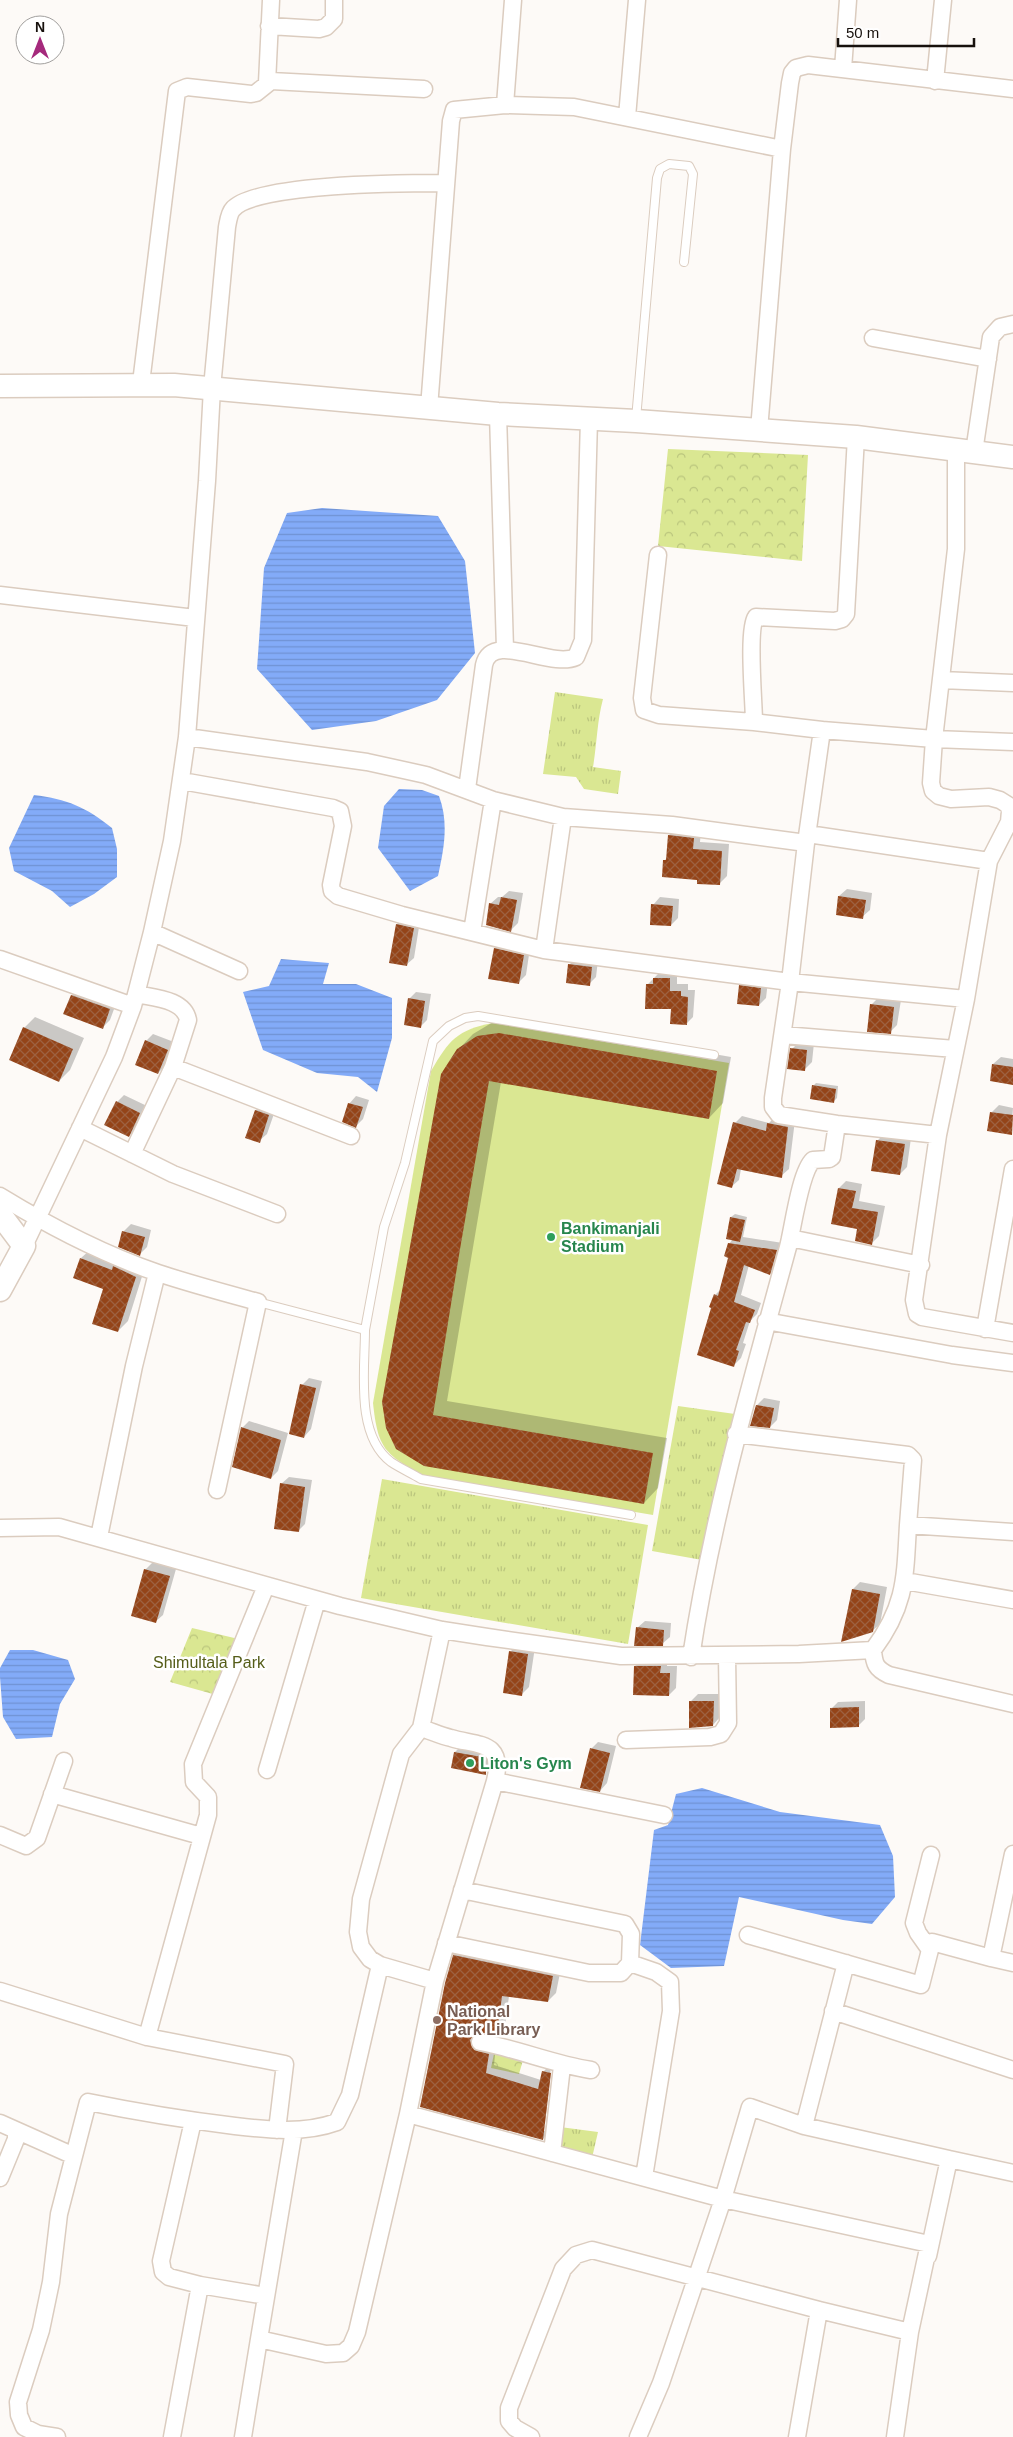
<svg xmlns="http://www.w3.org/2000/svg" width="1013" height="2437" font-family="Arial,sans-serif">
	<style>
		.grass { fill: url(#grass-tufts) }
		.park { fill: url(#park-crowns) }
		.garden { fill: #dae792 }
		.water { fill: url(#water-rules) }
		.shadow { fill: #0003; fill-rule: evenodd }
		.building { fill: url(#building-cross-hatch) }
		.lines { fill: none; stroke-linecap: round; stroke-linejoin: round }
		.lane-casing { stroke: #dbccbf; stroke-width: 10 }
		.street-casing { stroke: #dbccbf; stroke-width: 19 }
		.secondary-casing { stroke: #dbccbf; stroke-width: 25 }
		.lane { stroke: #fff; stroke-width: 8 }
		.street { stroke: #fff; stroke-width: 16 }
		.secondary { stroke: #fff; stroke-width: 22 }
		.leisure-dot { fill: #2e9e5b; stroke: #fff; stroke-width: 2 }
		.education-dot { fill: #8d6e63; stroke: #fff; stroke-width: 2 }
		.labels { text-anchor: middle; stroke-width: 5; stroke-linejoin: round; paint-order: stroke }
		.leisure-label { font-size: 16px; font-weight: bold; fill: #27864d; stroke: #fff; text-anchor: start }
		.park-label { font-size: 16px; fill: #555d19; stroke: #fff }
		.education-label { font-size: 16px; font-weight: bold; fill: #785e54; stroke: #fff; text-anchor: start }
	</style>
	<defs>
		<pattern id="grass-tufts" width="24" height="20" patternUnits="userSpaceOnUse" patternTransform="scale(1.25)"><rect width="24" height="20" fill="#dae792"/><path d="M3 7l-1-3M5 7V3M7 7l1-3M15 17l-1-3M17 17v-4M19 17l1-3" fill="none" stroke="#bac57d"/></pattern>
		<pattern id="park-crowns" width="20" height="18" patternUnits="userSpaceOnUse" patternTransform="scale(1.25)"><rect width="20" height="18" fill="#dae792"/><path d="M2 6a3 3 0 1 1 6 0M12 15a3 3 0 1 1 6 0" fill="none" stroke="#bac57d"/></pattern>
		<pattern id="water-rules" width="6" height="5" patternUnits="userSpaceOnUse" patternTransform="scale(1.25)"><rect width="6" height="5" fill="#83abf8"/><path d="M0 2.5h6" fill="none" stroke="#7092d3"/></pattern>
		<pattern id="building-cross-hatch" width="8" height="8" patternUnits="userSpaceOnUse" patternTransform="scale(1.25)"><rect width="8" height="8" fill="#944418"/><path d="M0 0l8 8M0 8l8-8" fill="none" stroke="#9d6140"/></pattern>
	</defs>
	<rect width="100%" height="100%" fill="#fdfaf7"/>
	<!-- grass -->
	<path class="grass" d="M555,692l48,7c-6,22 -6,45 -10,68l28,4 -3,23 -34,-5 -8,-12 -33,-3z
		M678,1406l57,8 -33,146 -50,-9z
		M382,1479l266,46 -20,119 -267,-46z
		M560,2127l38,5 -6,26 -34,-9z"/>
	<!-- park -->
	<path class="park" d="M668,449l140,6 -6,106 -144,-15z
		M192,1628l55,13 -20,57 -57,-16z
		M496,2044l29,9 -6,21 -28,-6z"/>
	<!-- garden -->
	<path class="garden" d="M493,1023l236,40 -76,452 -230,-39c-39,-23 -45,-27 -50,-73l58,-332c18,-31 26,-41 62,-48z"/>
	<!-- water -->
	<path class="water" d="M322,508l116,8 27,45 10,92 -38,47 -61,21 -64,9 -55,-61 7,-101 23,-55z
		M399,789l23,1 17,6c10,27 5,53 -1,80l-28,15 -32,-43 6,-42z
		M34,795c33,4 52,12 78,33l5,21v28l-23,17 -24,13 -18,-16 -38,-20 -5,-23z
		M281,959l48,4 -6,21h33l36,14v40l-15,54 -19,-15 -41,-4 -54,-23 -20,-58 26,-6z
		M10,1650h23l35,10 7,19 -15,25 -8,33 -36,2 -13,-22 -3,-40v-9z
		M702,1788l78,24 100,13 13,31 2,41 -23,27 -29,-4 -104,-23 -15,69 -53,2 -31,-23 14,-115 14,-5 8,-31z"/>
	<!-- shadow -->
	<path class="shadow" d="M676,828l25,3 -1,11 29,2 -2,32 -7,7 -21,-4 -35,-18 4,-4 1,-22z
		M847,889l25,4 -2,17 -8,7 -23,-21z
		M509,891l14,2 -5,30 -7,7 -21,-26 8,-7h4z
		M660,897l19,2 -1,19 -7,7 -18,-20z
		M404,917l16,4 -6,37 -8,7 -9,-41z
		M502,941l28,7 -4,27 -7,7 -24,-34z
		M576,958l22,2 -2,17 -7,7 -20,-19z
		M661,971h16v13h11v6h7l-2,27 -7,7 -39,-39z
		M748,979l20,2 -2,17 -7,7 -19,-19z
		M79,988l38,13 -7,19 -7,7 -31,-32z
		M416,992l15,2 -4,26 -7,7 -11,-28z
		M879,997l22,3 -4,25 -7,7 -18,-28z
		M35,1017l49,21 -14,32 -11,11 -35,-53z
		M514,1019l217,38 -8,46 -14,15 -208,-36 -54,319 220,37 -9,50 -14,15 -220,-38 34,-415 15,-16 20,-12z
		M153,1034l21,8 -9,24 -7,7 -12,-32z
		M799,1042l15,1 -2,19 -7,7 -13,-20z
		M1001,1057l12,2v24l-20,-19z
		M816,1083l22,3 -1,12 -3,3 -21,-15z
		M124,1095l23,11 -11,23 -7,7 -12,-34z
		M356,1096l13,4 -6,19 -7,7 -7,-22z
		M264,1103l12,5 -9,26 -8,7 -12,-4 9,-27z
		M999,1105l14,3 -2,26 -20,-21z
		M742,1116l27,7 6,-6 20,3 -6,49 -8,7 -40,-7 -2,11 -8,7 4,-64z
		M884,1134l27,4 -4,29 -7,7 -23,-33z
		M846,1181l16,3 -3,17 26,5 -6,30 -7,7 -13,-15 -20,-40z
		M735,1214l12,3 -4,20 40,6 -6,24 -7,7 -21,-9 -8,30 20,8 -4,11 -7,7 -7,22 3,1 -5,14 -7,7 -19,-70 6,-6 9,-32 -1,-13 4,-5 -2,-22z
		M131,1224l20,6 -4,17 -7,7 -17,-22z
		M91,1249l54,18 -17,54 -10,10 -13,-43 -24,-30z
		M309,1378l13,3 -11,48 -7,8 -2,-52z
		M764,1398l16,3 -3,19 -7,7 -13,-22z
		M249,1421l39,12 -10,38 -7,7 -29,-50z
		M289,1477l23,3 -7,44 -7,7 -17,-47z
		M153,1562l23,7 -13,46 -8,7 -10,-52z
		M860,1582l27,5 -7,37 -8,7 -19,-42z
		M645,1621l26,2 -1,14 -8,7 -25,-16z
		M517,1645l18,2 -6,40 -7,7 -12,-42z
		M643,1659h24v7h10l-1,22 -7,7 -34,-29z
		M698,1694h22v23l-7,8 -22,-24z
		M865,1701v18l-7,7 -27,-17 7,-7z
		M598,1742l18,4 -9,37 -7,8 -9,-42z
		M462,1745l28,5 3,16 -8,7 -33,-6 3,-15z
		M462,1947l99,21 -5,25 -8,8 -39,-5 -4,30 -8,8 -20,-3 5,11 14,4 -2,19 47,15 2,-8 8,-8 7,1 -8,66 -7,8 -122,-33 33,-151zM551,2067h2l-8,64h-2z"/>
	<!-- building -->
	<path class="building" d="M668,835l26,3 -1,11 29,2 -2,34 -23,-1v-4l-35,-3 1,-17h3z
		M838,896l28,4 -3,19 -27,-4z
		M501,897l16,3 -6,32 -25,-7 3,-22 10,2z
		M651,904l22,2 -2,20 -21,-1z
		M396,924l18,4 -7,38 -18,-3z
		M494,948l30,7 -5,29 -31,-5z
		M568,964l24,3 -2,19 -24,-3z
		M653,978h17v13h11v5l7,1 -1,28 -17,-1 1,-15h-26l1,-25h7z
		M739,985l22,3 -2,18 -22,-2z
		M71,995l39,14 -7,20 -40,-15z
		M408,998l17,3 -4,27 -17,-3z
		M870,1004l24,3 -3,27 -24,-2z
		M23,1027l50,22 -14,33 -50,-22z
		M499,1033l218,38 -8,48 -220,-38 -30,174 -26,160 220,38 -9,51 -220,-38 -28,-17 -10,-21 -4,-26 59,-328 16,-25 20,-13z
		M145,1040l23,10 -10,24 -23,-9z
		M790,1048l17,2 -2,21 -18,-2z
		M992,1064l21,3v18l-23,-4z
		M812,1085l24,4 -2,14 -24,-4z
		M116,1101l24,12 -11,24 -25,-12z
		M348,1103l15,4 -7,21 -14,-6z
		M255,1110l14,5 -9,28 -15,-5z
		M990,1112l23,3 -1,20 -25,-4z
		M733,1122l33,9 1,-8 21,4 -6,51 -45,-9 -5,19 -15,-4z
		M876,1140l29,4 -5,31 -29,-4z
		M838,1188l18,3 -4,17 26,4 -6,33 -17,-4 2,-12 -26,-5z
		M730,1217l15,3 -5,22 -14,-3z
		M122,1231l23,6 -5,19 -22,-9z
		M728,1243l49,7 -7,25 -26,-10 -10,37 21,8 -5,13 -4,-1 -10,28 3,1 -5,16 -37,-12 14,-47 -2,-1 5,-13 4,2 10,-38 -4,-2z
		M80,1258l32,12 1,-4 23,11 -18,55 -26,-8 11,-35 -30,-11z
		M300,1384l16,4 -12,50 -15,-4z
		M756,1405l18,3 -4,20 -20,-2z
		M241,1427l40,13 -10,39 -39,-12z
		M280,1483l25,4 -6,45 -25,-3z
		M144,1569l26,7 -14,47 -25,-7z
		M852,1589l28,5 -7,38 -32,10z
		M636,1627l28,3 -1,16h-29z
		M509,1651l19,3 -6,42 -19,-3z
		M634,1666h27l-1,7h10l-1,23 -36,-1z
		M689,1701h25l-1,25 -24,2z
		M859,1707v20l-29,1v-20z
		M590,1748l20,5 -10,39 -20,-4z
		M454,1752l28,5 4,4v14l-35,-7z
		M453,1955l100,21 -5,26 -46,-6 -5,39 -20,-3 -7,8 4,10 15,4 -3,19 52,16 4,-18 9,2 -8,67 -123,-33 25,-124z"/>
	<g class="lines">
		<!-- lane casing -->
		<g class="lane-casing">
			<path id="lane" d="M636,419l21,-241 3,-9 9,-5 20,2 4,8 -9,88
				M258,1302l107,28 19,-103 21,-64 28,-122 16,-15 16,-8 13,-2 236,39
				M365,1330c0,40 -10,105 26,132 9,6 20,11 30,17l210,36"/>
		</g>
		<!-- street casing -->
		<g class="street-casing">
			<path id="street" d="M269,26l50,3 7,-2 8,-8v-19
				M843,69l5,-69
				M935,81l8,-81
				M267,83l4,-83
				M505,105l8,-105
				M627,117l10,-117
				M873,338l115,21
				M141,383l36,-292 10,-4 64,7 5,-1 15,-12 153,8
				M429,408l22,-287 3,-11 51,-5 69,2 208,42
				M498,414l7,235
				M759,430l23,-281 8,-66 2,-10 4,-5 12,-3 205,24
				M974,452l17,-115 9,-10 13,-3
				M658,555l-16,143 2,12 15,5 95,7c0,-19 -7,-93 2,-105l79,4 7,-2 4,-5 10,-177
				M0,595l195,23
				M941,680l72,3
				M754,722l68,8 112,9 22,-190v-101
				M1013,742l-79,-3 -3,44 2,8 6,5 12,3 38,-2 11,3 8,5 2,6 -1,11 -20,39 -23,138 -28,136 -24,165 3,14 5,3 91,16
				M182,781l151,27 7,3 3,15 -12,59 1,6 6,5 64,19 142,35 246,32 16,-139 -134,-18 -109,-8 -70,-17 -67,-25 -59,-13 -180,-25
				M467,789l17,-124c8,-35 66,4 92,-8l7,-17 6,-221
				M808,834l181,27
				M806,843l16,-113
				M152,932l87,39
				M472,932l21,-132
				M544,950l19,-133
				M0,959l133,47
				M783,1035l172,14
				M173,1067l178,69
				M80,1128l93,46 104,40
				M938,1135l-101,-11 -58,-9 -6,-8v-9l17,-116 176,17
				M132,1154l41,-87 15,-47c-4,-21 -34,-22 -52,-26
				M0,1196c49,30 103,58 158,77 33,11 67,20 100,29l-41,188
				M790,1238l131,27
				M24,1246l90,-189 19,-51 19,-74 20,-91 15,-104 20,-256 5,-93 15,-161c1,-5 2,-14 6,-18 22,-26 175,-26 213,-26
				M766,1321l186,34 61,8
				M985,1329l28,-160
				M736,1434l172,21 5,5 -5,65
				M0,1528l59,-1 281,79 102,24 45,7 134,19 178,-2 74,-4c33,-44 32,-72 35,-125l105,7
				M99,1537l35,-171 23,-93
				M905,1581l108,19
				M873,1650c1,14 3,19 16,25l124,29
				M691,1657c21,-140 60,-274 97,-410 5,-19 12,-75 25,-87l16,-1 3,-2 5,-33
				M421,1728c10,3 20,8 30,10 26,8 54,2 44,43l169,34
				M626,1740l84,-3 11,-3 7,-11 -1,-67
				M267,1770l50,-170
				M52,1794l149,42
				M0,1835l26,11 11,-8 27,-77
				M462,1890l163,34 6,10 -1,29 26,9 14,10 1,29 -27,166
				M748,1935l173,50 11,-43 59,16 22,-104
				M446,1943l143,30h32l9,-10
				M930,1950l-12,-17 -4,-10 17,-68
				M991,1958l22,5
				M380,1965l-10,-6 -9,-12 -3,-15 3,-33 40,-145 20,-26 21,-98
				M0,1991l147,46 138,27 -8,66
				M833,2011l180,59
				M147,2037l61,-222v-18l-14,-15 -1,-18 73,-178
				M480,2042c38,7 73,22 111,28
				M408,2114l27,-133 60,-200
				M0,2123l74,33 -15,58 -8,68 -10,48 -23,72 1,13 5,12 14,7 19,3
				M804,2126l145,33 -21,97
				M552,2153l10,-87
				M74,2156l14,-54c49,10 98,18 147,24 34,4 69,8 102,-4l13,-27 30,-130 55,16
				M949,2159l64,14
				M0,2178l16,-39v-8
				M200,2285l66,11
				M819,2310l91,22
				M259,2339l35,-209
				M172,2437l28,-152 -31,-8 -6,-5 -2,-11 32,-140
				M243,2437l16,-98 67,15 17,-1 8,-7 6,-14 51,-218 315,85 27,-92 54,19 42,-163
				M531,2437l-16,-9 -6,-7v-13l54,-139 13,-14 16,-5 227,60 -22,127
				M638,2437l23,-54 62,-184 206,45 -19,88 -15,105"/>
		</g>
		<!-- secondary casing -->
		<g class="secondary-casing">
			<path id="secondary" d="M0,386l174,-1 324,29 138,7 220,16 157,20
				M0,1214l24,32 -24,44"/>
		</g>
		<!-- lane -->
		<use href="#lane" class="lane"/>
		<!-- street -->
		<use href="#street" class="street"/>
		<!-- secondary -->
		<use href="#secondary" class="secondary"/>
	</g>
	<!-- markers -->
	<g class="leisure-dot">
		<circle cx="551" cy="1237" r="5"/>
		<circle cx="470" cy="1763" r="5"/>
	</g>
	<circle class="education-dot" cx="437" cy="2020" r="5"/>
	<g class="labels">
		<!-- leisure labels -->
		<g class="leisure-label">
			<text x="561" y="1234">Bankimanjali<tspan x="561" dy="18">Stadium</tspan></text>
			<text x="480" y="1769">Liton's Gym</text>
		</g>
		<!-- park labels -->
		<g class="park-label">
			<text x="209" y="1668">Shimultala Park</text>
		</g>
		<!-- education labels -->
		<g class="education-label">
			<text x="447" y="2017">National<tspan x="447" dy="18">Park Library</tspan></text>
		</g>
	</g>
	<!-- north arrow -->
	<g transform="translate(40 40)"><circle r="24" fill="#ffffff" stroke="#a2a09e"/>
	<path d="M0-4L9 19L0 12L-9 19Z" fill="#a5297c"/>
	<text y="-8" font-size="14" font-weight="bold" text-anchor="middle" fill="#17110d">N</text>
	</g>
	<!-- scale -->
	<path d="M838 38v8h136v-8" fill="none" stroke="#17110d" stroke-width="2.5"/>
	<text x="846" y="38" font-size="15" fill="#17110d" stroke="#ffffff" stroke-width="4" paint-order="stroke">50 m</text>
</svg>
